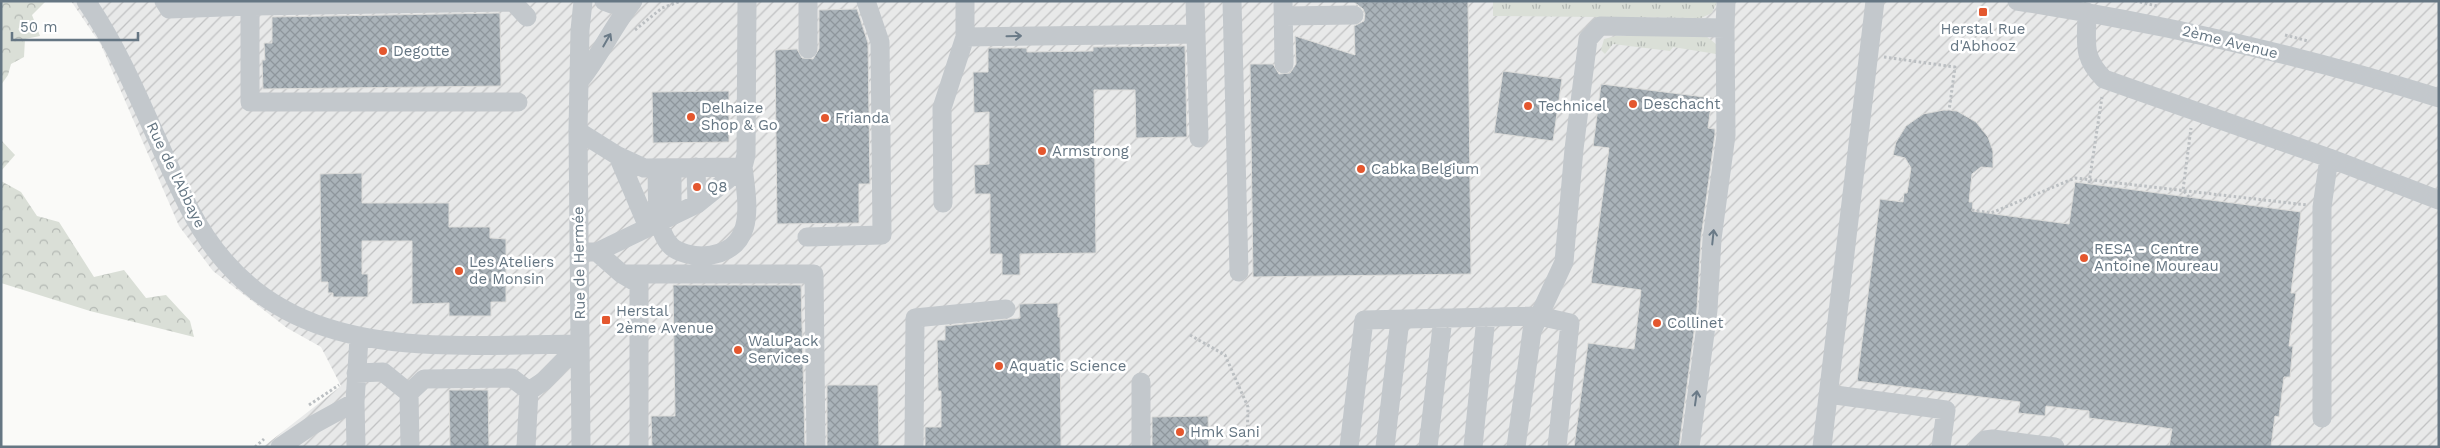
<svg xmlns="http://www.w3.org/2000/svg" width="2440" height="448" font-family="'Work Sans',sans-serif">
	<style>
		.industrial { fill: url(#industrial-furrows) }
		.grass { fill: url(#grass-tufts) }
		.forest { fill: url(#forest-crowns) }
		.building { fill: url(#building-cross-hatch); stroke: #dcdcda }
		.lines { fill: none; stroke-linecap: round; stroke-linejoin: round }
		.path { stroke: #bbbfc2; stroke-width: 3; stroke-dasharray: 2.5 2.5; stroke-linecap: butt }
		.minor { stroke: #c3c8cc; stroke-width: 19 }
		.oneway { stroke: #6a7a87 }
		.poi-dot { fill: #e4572e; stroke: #fff; stroke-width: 2 }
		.labels { text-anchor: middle; stroke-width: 5; stroke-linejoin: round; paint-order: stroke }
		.poi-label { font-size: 15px; fill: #657683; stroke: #fff; text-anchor: start }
		.street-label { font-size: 15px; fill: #657683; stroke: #fff }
	</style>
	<defs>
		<pattern id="industrial-furrows" width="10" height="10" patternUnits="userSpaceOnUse" patternTransform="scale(1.25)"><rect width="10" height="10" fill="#e8e9e9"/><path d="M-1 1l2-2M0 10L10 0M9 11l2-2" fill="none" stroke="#c0c1c2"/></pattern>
		<pattern id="grass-tufts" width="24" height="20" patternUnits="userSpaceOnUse" patternTransform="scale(1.25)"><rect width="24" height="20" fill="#dadfd7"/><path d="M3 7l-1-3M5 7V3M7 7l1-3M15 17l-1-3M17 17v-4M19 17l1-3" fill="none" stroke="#b4b9b4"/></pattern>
		<pattern id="forest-crowns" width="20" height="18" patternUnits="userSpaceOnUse" patternTransform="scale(1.25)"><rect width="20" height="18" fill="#dadfd7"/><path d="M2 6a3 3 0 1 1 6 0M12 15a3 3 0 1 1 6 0" fill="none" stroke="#b4b9b4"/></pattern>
		<pattern id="building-cross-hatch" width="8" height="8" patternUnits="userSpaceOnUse" patternTransform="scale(1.25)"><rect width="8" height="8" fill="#aab3b9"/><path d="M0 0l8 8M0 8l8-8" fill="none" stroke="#8e969c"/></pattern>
	</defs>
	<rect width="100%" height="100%" fill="#fafaf8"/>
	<!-- industrial -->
	<path class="industrial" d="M71,1h2368v446h-2176l78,-61 -20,-39 -34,-19 -74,-57 -34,-45 -78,-181z"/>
	<!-- grass -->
	<path class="grass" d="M1493,1h224v1l-5,11 -11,5 -208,-2z
		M1616,36h90l10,8v10l-43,-7 -3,4 -57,-7 -8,10 -4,-4 3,-11z"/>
	<!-- forest -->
	<path class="forest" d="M1,1h45l-14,14 8,21 -15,3 -1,18 -13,7 -3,11 -7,10z
		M1,140l14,15 -14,16z
		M1,181l20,11 16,24 22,6 35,55 30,-7 22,28 20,-3 24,26 4,16 -104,-26 -89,-28z"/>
	<!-- building -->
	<path class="building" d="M1456,1h12l3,273 -218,3 -3,-213h23l6,10 11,-1 6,-9 -1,-28 60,19 -1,-29 10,-5 1,-7 -2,-5 -9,-7z
		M857,9l11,34 2,141h-11v39l-82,1 -2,-174 22,-1 5,9 11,1 6,-10v-39z
		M500,13l1,73 -238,3 -1,-29h3l-1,-17h8v-26z
		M1185,46l2,91 -51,1 -1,-48h-41l2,163 -76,1v21h-18v-21h-12v-60h-15l-1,-29 15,-1v-52l-15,1 -1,-41h15v-24h39v4l66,-1v-4z
		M1503,71l59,8 -9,62 -59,-8z
		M1601,84l111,14 -4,30 7,1v5l-14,104 -4,71 -18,138h-105l14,-104 46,6 7,-59 -50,-7 18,-135 -16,-2z
		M729,91v51l-76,1 -1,-51z
		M1944,110l13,1 19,11 12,15 5,14v17l-12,-1 -9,7 -3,28h4l-1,9 97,13 6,-42 226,30 -10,81h5l-7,53h4l-3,31h-6l-5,40 -4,-1 -4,31h-102l3,-18 -83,-11v-7l-43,-5 -1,10 -27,-3 2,-11 -163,-21 23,-182 23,3 1,-9h3l4,-25 -6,-10 -12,-3 3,-13 10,-16 17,-12z
		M362,173v30h87v24h41v11l16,1v63h-15v14h-42v-13l-37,1v-63h-50v33h6v23h-35v-4h-5v-11h-7l-1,-108z
		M673,285h128l4,162h-153l-1,-31h24z
		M1058,303v14h2l1,130h-136v-20h16v-36h-3l-1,-51h8v-14l75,-8 -1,-14z
		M827,385h51l1,62h-52z
		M449,390h39l1,57h-39z
		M1208,416l1,31h-57v-30z"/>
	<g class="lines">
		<!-- path -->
		<path class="path" d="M2135,1l22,5
			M635,30l27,-22 19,-7
			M2285,35l23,6
			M1884,57l71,10 -6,44
			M2089,183l13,-86
			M2189,197l-6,-7 8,-62
			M1972,210l19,3 84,-35 232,27
			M1190,335l35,20 23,52 -1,40
			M309,405l30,-20
			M255,447l9,-8"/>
		<!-- minor -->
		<path class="minor" d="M86,1c44,64 68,138 103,207 82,159 240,137 391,136
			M164,1l5,8 81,-3
			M604,1l8,3 18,-3
			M808,1v48
			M1195,1l4,137
			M1232,1l7,271
			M1283,1l1,63
			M2017,1c143,22 284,54 422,97
			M2087,12c0,30 -6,44 17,67l225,79 110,42
			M1284,16l70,-1
			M965,37l231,-3
			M581,79c20,-25 32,-53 52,-78
			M518,102h-268v-96l263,-4 14,15
			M578,131l40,25 26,12 99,-1 3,-12 1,-154
			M618,156l30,71
			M696,167l1,37
			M672,168v47
			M943,203l-1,-95 23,-71v-36
			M807,237l75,-2 -2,-193 -14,-41
			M579,252h18l100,-48 46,-37c5,39 14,85 -40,89 -10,0 -25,-3 -32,-10 -17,-16 -13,-57 -14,-78
			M597,252l25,22 17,10v163
			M622,274h192l2,173
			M356,373l27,-1 26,21 1,54
			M1141,382v65
			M409,393l15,-14 88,-1 17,13
			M1828,394l118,16 -5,37
			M2322,418v-211l7,-49
			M280,447l31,-21 44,-24
			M356,447l-1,-45 4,-64
			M526,447l3,-56 15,-10 36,-37
			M581,447l-3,-316 2,-101 3,-29
			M914,447l1,-129 91,-9
			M1349,447l15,-127 175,-4 31,7 -13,124
			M1385,447l15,-127
			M1428,447l15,-129
			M1473,447l13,-130
			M1516,447l16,-116 32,-69 10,-113 14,-110 12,-13 125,2 1,-27
			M1690,447l18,-137 4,-71 14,-104 -1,-107
			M1822,447l53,-446
			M1978,447l7,-7 8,-1 62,8"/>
	</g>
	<!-- one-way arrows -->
	<defs><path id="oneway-shaft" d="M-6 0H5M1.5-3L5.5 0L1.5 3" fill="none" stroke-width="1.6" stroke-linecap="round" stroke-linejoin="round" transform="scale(1.25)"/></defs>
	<g class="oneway">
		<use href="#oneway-shaft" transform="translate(1014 36) rotate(-1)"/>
		<use href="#oneway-shaft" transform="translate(607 40) rotate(-60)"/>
		<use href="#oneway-shaft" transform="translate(1713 237) rotate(-84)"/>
		<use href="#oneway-shaft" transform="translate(1696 398) rotate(-82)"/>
	</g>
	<!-- markers -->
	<g class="poi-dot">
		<rect x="1978" y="7" width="10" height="10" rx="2.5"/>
		<circle cx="383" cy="51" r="5"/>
		<circle cx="1633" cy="104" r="5"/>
		<circle cx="1528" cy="106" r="5"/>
		<circle cx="691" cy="117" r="5"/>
		<circle cx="825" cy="118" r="5"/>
		<circle cx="1042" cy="151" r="5"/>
		<circle cx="1361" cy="169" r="5"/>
		<circle cx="697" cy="187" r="5"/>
		<circle cx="2084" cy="258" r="5"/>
		<circle cx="459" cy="271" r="5"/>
		<rect x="601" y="315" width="10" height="10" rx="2.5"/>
		<circle cx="1657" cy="323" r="5"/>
		<circle cx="738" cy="350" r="5"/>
		<circle cx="999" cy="366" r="5"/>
		<circle cx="1180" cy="432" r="5"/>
	</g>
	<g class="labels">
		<!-- poi labels -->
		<g class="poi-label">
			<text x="1983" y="34" text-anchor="middle">Herstal Rue<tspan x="1983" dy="17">d'Abhooz</tspan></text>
			<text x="393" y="56">Degotte</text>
			<text x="1643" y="109">Deschacht</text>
			<text x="1538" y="111">Technicel</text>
			<text x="701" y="113">Delhaize<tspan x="701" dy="17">Shop &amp; Go</tspan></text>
			<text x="835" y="123">Frianda</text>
			<text x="1052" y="156">Armstrong</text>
			<text x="1371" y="174">Cabka Belgium</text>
			<text x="707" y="192">Q8</text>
			<text x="2094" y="254">RESA - Centre<tspan x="2094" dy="17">Antoine Moureau</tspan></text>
			<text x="469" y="267">Les Ateliers<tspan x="469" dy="17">de Monsin</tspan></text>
			<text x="616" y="316">Herstal<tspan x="616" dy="17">2ème Avenue</tspan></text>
			<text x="1667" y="328">Collinet</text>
			<text x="748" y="346">WaluPack<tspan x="748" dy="17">Services</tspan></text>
			<text x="1009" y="371">Aquatic Science</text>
			<text x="1190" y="437">Hmk Sani</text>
		</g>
		<!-- street labels -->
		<g class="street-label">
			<text transform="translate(2230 42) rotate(14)" y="5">2ème Avenue</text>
			<text transform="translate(176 175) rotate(64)" y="5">Rue de l'Abbaye</text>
			<text transform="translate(579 263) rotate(-91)" y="5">Rue de Hermée</text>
		</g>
	</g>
	<!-- border -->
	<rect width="2440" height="448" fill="none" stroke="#657683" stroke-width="5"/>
	<!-- scale -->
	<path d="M12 32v8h126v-8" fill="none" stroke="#657683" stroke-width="2.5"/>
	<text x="20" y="32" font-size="15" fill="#657683" stroke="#ffffff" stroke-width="4" paint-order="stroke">50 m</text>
</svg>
